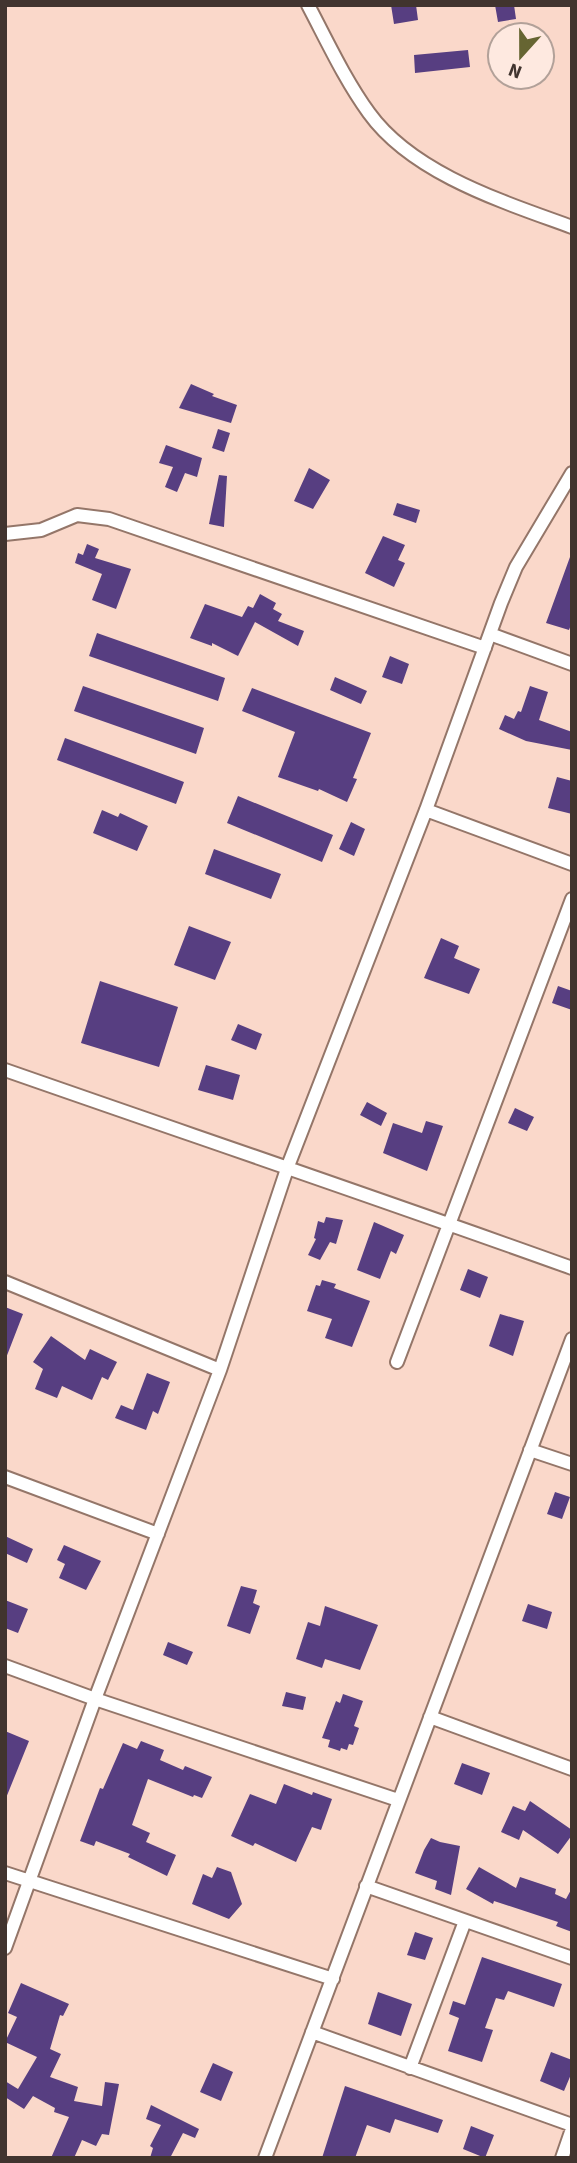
<svg xmlns="http://www.w3.org/2000/svg" width="577" height="2163" font-family="'Source Sans 3',sans-serif">
	<style>
		.building { fill: #573e81 }
		.lines { fill: none; stroke-linecap: round; stroke-linejoin: round }
		.minor-casing { stroke: #947669; stroke-width: 16 }
		.minor { stroke: #fff; stroke-width: 12 }
	</style>
	<rect width="100%" height="100%" fill="#fad8ca"/>
	<!-- building -->
	<path class="building" d="M391,5h25l2,15 -24,4z
		M495,5h19l2,14 -18,3z
		M468,50l2,17 -55,6 -1,-18z
		M191,384l23,10 -2,2 25,9 -6,18 -52,-15z
		M218,429l12,4 -6,19 -12,-4z
		M166,445l36,13 -5,19 -12,-4 -8,19 -12,-5 8,-20 -14,-4z
		M309,468l21,12 -17,29 -19,-8z
		M219,475l8,1 -3,51 -15,-3z
		M397,503l23,7 -4,13 -23,-8z
		M383,536l22,9 -7,15 7,3 -11,24 -29,-14z
		M87,544l12,5 -4,9 36,11 -15,40 -24,-9 10,-26 -27,-11 3,-10 5,2z
		M570,557l2,1v64l-3,8 -23,-7z
		M260,594l16,9 -3,6 9,5 -4,7 26,10 -6,15 -43,-24 -17,34 -26,-13v3l-22,-8 15,-34 37,13 6,-11 5,2z
		M97,633l128,45 -7,23 -129,-45z
		M390,656l19,8 -7,20 -20,-7z
		M335,677l32,14 -6,13 -31,-14z
		M83,686l121,42 -8,26 -122,-43z
		M530,686l18,6 -9,28 33,12v18l-46,-9 -27,-12 6,-14 9,4 4,-8 3,1z
		M252,688l119,45 -18,45 4,1 -10,23 -28,-13 -1,2 -40,-14 17,-45 -53,-21z
		M65,738l119,44 -8,22 -119,-44z
		M557,777l15,4v33l-24,-6z
		M238,796l95,39 -11,27 -95,-39z
		M102,810l16,7 2,-4 28,13 -11,25 -44,-18z
		M351,822l14,7 -11,27 -15,-7z
		M214,849l67,25 -10,25 -66,-25z
		M189,926l42,16 -16,38 -41,-15z
		M441,938l18,8 -5,12 26,11 -11,25 -45,-16z
		M100,981l78,26 -19,60 -78,-24z
		M558,986l14,5v19l-20,-7z
		M238,1024l24,10 -6,16 -25,-10z
		M206,1065l34,10 -7,25 -35,-10z
		M367,1102l20,11 -6,13 -21,-11z
		M515,1108l19,9 -7,14 -19,-8z
		M426,1121l17,5 -16,45 -44,-18 10,-30 29,10z
		M326,1217l17,3 -7,24 -6,-2 -10,18 -12,-5 8,-16 -2,-1 4,-17 6,2z
		M374,1222l30,13 -8,19 -5,-3 -11,28 -23,-9z
		M468,1269l20,8 -8,21 -20,-8z
		M322,1280l14,4 -2,4 36,13 -18,46 -27,-9 7,-19 -25,-8 9,-26 4,1z
		M5,1307l18,7 -17,44h-1z
		M500,1314l24,7 -11,35 -24,-10z
		M51,1336l34,24 5,-11 27,13 -9,18 -6,-3 -10,23 -30,-14 -5,12 -22,-9 8,-20 -10,-7z
		M147,1373l23,9 -12,32 -5,-3 -7,19 -31,-12 6,-13 12,5z
		M555,1492l15,5 -8,22 -15,-5z
		M5,1536l28,13 -6,14 -22,-10z
		M64,1545l37,16 -15,29 -27,-12 6,-14 -8,-4z
		M241,1586l16,4 -4,13 7,3 -10,28 -23,-8z
		M5,1600l23,9 -10,24 -13,-5z
		M528,1604l24,8 -5,17 -25,-8z
		M325,1606l53,19 -18,45 -35,-11 -3,9 -26,-9 12,-37 12,4z
		M168,1642l25,10 -6,13 -24,-10z
		M286,1692l20,5 -3,13 -21,-4z
		M343,1694l20,7 -9,25 5,2 -6,17 -4,-1 -2,6 -6,-2 -1,3 -12,-4 2,-7 -8,-2 14,-37 4,2z
		M5,1731l24,10 -23,57h-1z
		M141,1741l23,9 -4,10 23,10 2,-4 27,11 -10,21 -8,-3 -1,2 -45,-18 -16,46 18,8 -4,9 30,13 -9,21 -39,-19 2,-3 -34,-13 -2,5 -14,-5 20,-53 3,1 20,-46 14,6z
		M462,1763l28,10 -8,22 -28,-11z
		M284,1784l28,11 1,-3 19,7 -11,31 -9,-3 -16,35 -41,-19 -2,3 -22,-10 19,-42 26,10z
		M530,1801l42,29v5l-14,19 -35,-24 -4,10 -18,-8 12,-26 12,5z
		M431,1838l9,4 20,4 -9,49 -16,-6 2,-8 -22,-8 9,-23z
		M217,1867l14,5 11,32 -13,15 -37,-15 11,-30 9,4z
		M479,1867l37,21 4,-11 36,12 -1,5 11,5 6,-11v44l-16,-6 2,-4 -64,-21 -1,3 -27,-15z
		M415,1932l18,6 -8,22 -18,-5z
		M482,1957l80,27 -8,23 -46,-16 -4,9 -8,-2 -11,30 8,2 -11,32 -34,-11 11,-33 -10,-4 4,-13 12,4z
		M21,1983l48,21 -6,12 -3,-1 -10,34 11,5 -11,23 28,10 -4,14 28,5 3,-24 14,2 -10,51 -7,-1 -6,12 -14,-6 -8,18h-23l18,-41 -15,-5 1,-4 -22,-12 -9,13 -19,-12v-16l13,8 19,-32 -32,-15 12,-25 -9,-4z
		M378,1992l34,12 -11,32 -33,-12z
		M551,2052l21,8v12l-8,19 -24,-10z
		M213,2063l20,9 -12,29 -21,-9z
		M345,2086l98,34 -5,13 -43,-14 -5,14 -23,-8 -12,33h-33z
		M151,2105l48,24 -4,9 -12,-5 -13,25h-20l3,-10 -3,-2 11,-21 -15,-6z
		M471,2126l23,9 -9,23 -22,-9z"/>
	<g class="lines">
		<!-- minor casing -->
		<g class="minor-casing">
			<path id="minor" d="M308,5c19,36 37,75 61,108 44,61 135,89 203,114
				M5,534l36,-4 36,-15 32,4 376,129
				M490,634l82,30
				M426,810l146,54
				M5,1070c189,66 378,130 567,198
				M5,1282l215,88
				M397,1362l175,-463
				M530,1450l42,14
				M5,1477l153,57
				M5,1666l90,33 303,101
				M430,1717l142,52
				M5,1873l328,106
				M366,1886l206,72
				M5,1948l90,-249 125,-329 68,-204 138,-356 75,-207 15,-36 56,-94
				M312,2032l260,93
				M410,2068l55,-147
				M265,2158l307,-819
				M562,2158l10,-29"/>
		</g>
		<!-- minor -->
		<use href="#minor" class="minor"/>
	</g>
	<!-- border -->
	<rect width="577" height="2163" fill="none" stroke="#41342f" stroke-width="14"/>
	<!-- north arrow -->
	<g transform="translate(521 56) rotate(201)"><circle r="33" fill="#fee9e0" stroke="#b2a199" stroke-width="2"/>
	<path d="M0-5L12 26L0 18L-12 26Z" fill="#666532"/>
	<text y="-10" font-size="19" font-weight="bold" text-anchor="middle" fill="#41342f">N</text>
	</g>
</svg>
